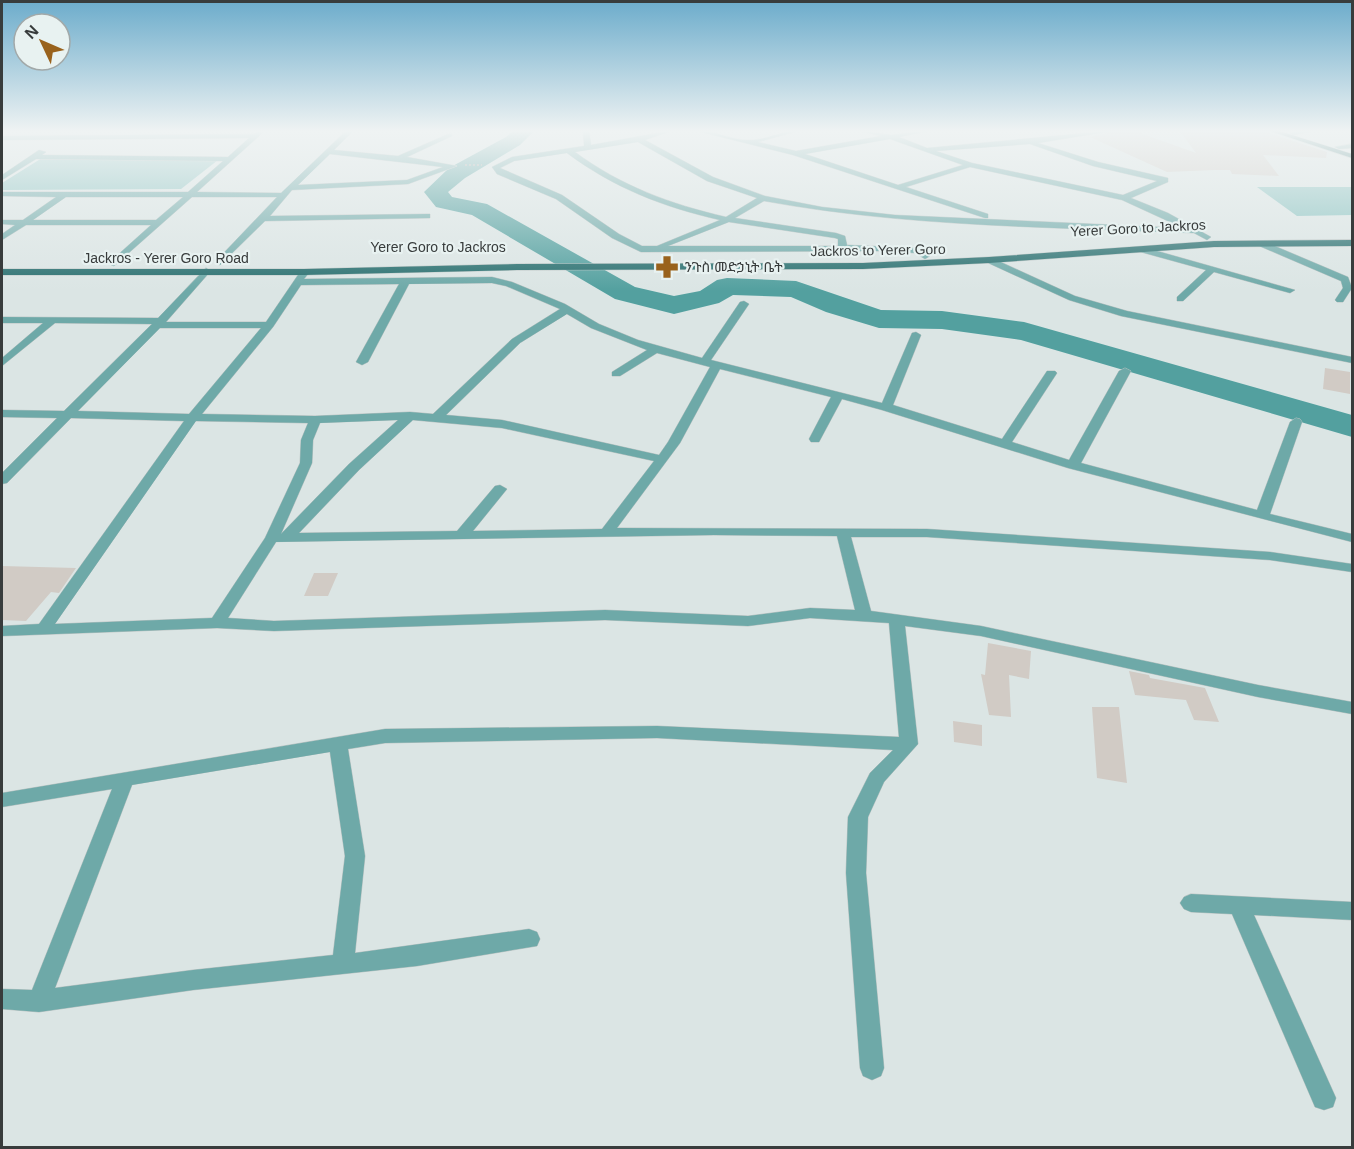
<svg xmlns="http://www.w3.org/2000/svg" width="1354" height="1149" font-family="Arial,'Noto Sans Ethiopic',sans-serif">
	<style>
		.green { fill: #89c2c0 }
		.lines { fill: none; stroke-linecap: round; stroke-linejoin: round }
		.river { fill: #53a09f; fill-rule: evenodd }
		.building { fill: #d1cbc5 }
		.street-casing { stroke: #bac3c2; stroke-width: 1 }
		.primary-casing { stroke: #bac3c2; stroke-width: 1 }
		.path { stroke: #9ba3a2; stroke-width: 2; stroke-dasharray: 2 2; stroke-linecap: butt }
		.street { fill: #6ea9a8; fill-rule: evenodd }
		.primary { fill: #296f6f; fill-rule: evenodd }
		.labels { text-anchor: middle; stroke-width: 4.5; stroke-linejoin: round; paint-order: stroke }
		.far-street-label { font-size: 14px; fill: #383c3c; stroke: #e8f2f1 }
		.far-poi-label { font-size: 14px; fill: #383c3c; stroke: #e8f2f1; text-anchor: start }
	</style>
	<rect width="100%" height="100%" fill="#dbe5e4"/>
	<!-- green -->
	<path class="green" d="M42,158l176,2 -37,29 -179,1v-7z
		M1257,187h95v28l-55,1z"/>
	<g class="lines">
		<!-- river -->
		<path class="river" d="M514,130h21l-15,15 -55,33 -17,14 4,5 35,7 148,83 39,9 26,-5 17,-11 10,-2 69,3 85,29 61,1 82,11 328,93v22l-331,-97 -79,-11 -63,-1 -53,-16 -35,-15 -58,-2 -14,8 -45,11 -59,-15 -143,-84 -36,-8 -12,-15 25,-24 57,-31z"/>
	</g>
	<!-- building -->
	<path class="building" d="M1120,130h12l64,23 -17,-23h80l68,22 -1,6 -63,-3 16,21 -47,-2 -2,-4h-16l-47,2 -77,-35z
		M1325,368l25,4v22l-27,-5z
		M2,566l74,2 -17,25 -8,-1 -25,29 -24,-1z
		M314,573h24l-10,23h-24z
		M988,643l43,8 -2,28 -20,-4 2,42 -22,-2 -8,-41 4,1z
		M1129,671l20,4 1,3 55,10 14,34 -25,-2 -8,-20 -51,-5z
		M1092,707h27l8,76 -30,-5z
		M953,721l29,4v21l-28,-4z"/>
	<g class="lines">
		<!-- street casing -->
		<g class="street-casing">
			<path id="street" d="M347,130h7l-20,20 64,6 50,-22h4v2l-45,21 50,9 -49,18 -116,6 -22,26 157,-2h3v4l-165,3 -45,44 -3,-1v-4l60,-63h-85l-78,69 -3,-1v-4l40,-36h-125l-24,15v-6l13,-9 -13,-1v-4h21l33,-23 -54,-1v-4h186l35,-31 -187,-2 -34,21v-5l37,-25 7,2 -4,3 186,2 21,-19 -247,2v-4l252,-2 5,-3 3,2 -4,4 -61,55 84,1zM330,154l113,13 -36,13 -109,5zM66,197h117l-27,23h-123z
				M583,130h6l2,15 83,-15 -29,10 68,37 52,19 57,11 73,8 288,13 -61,-28 -152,-33 -64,20 82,27v4h-3l-192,-63 -100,-25c19,-1 38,11 57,10 17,0 34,-10 52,-10l-44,12 38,9 85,-15 -25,-6 35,5 42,-5 -34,7 28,11 191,-18 -80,13 60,19 70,16v4l-37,16 37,15 43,24 -4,3 -13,-7c-144,-6 -288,-6 -430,-32l-29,17 101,15 9,3 2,9 70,3 13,8 -5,3 -10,-6 -30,-2 -244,1 -29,-14 -56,-39 -59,-25 -5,-7 20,-10 72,-11zM890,139l73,26 -65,20 -93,-31zM638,142l69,39 50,17 -31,19c-56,-13 -105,-31 -151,-65zM1030,144l63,22 64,15 -34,14 -151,-32 -36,-12zM567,153c47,35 96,54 153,67l-63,26h-15l-23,-12 -57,-39 -62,-27 14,-7zM729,222l106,16 3,1v7h-170z
				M1303,130h18l-28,5 -3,-2z
				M1352,144v4l-13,1 -4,-2z
				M1257,241h6l85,36 4,11 -9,14h-6l-2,-2 8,-12 -2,-7 -84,-36z
				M1137,247h6l152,43 -5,3 -76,-21 -31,29h-6v-4l29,-27 -69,-19z
				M986,258h6l83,38 52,15 225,46v6l-231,-47 -52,-16 -83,-38z
				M206,268l5,3 -2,2 -43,49h100l34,-50 3,-1 5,3 -4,5 188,-2 20,5 53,22 34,20 39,16 64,18 38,-56 4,-1 5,3 -38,56 171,43 30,-70 4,-1 5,3 -28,70 109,34 45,-68h8l2,2 -45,69 57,18 50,-89 6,-3 6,3 -50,92 176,47 33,-88 6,-4 4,1 2,3 -32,92 82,20v8l-284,-74 -186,-58 -40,-11 -23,43h-8l-2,-3 22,-42 -111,-28 -40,74 -63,85 310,1 343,23 82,12v8l-82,-12 -343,-23h-76l20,74 110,15 277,59 94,17v12l-94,-17 -277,-61 -76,-10 13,118 -34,38 -16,35 -2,56 18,195 -3,8 -9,4 -9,-4 -3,-8 -14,-195 2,-56 22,-44 23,-23 -236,-12 -272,5 -37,6 17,107 -10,97 174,-24 8,3 3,7 -3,7 -120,20 -224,24 -154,22 -37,-3v-20l30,1 80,-201 -110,18v-14l383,-64 272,-3 242,11 -10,-114 -79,-5 -62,8 -143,-6 -331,11 -57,-3 -215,8v-10l37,-2 145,-203 -113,-3 -64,65 -5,1v-11l55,-55 -55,-1v-7l62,1 88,-87 -97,-1 -53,43v-8l41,-35h-41v-6l156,1zM492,283l14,3 54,23 -48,30 -79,75 -23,-2 -95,4 -113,-2 71,-87 28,-42 98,-1 -43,78 6,3 6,-3 41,-78zM567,314l24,14 56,22 -35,22v4h8l37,-23 53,14 -42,75 -9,13 -157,-35 -56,-5 74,-72zM160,328h101l-72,86 -111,-3zM398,420l-49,44 -68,70 31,-71 1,-23 7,-17zM413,420l89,8 152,33 -52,68 -129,2 34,-42 -7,-4 -5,1 -38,45 -158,2 60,-63zM196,421l112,2 -7,17 -1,23 -35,75 -53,80 -157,6zM714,535l123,1 18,74 -45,-2 -62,8 -143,-6 -331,11 -46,-3 48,-76zM330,752l15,104 -12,99 -140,15 -138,18 77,-203z
				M1191,894l161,8v18l-98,-5 82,183 -3,9 -9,3 -9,-3 -83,-193 -41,-2 -7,-3 -4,-6 4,-6z"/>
		</g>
		<!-- primary casing -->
		<g class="primary-casing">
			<path id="primary" d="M1267,130h9l76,24v4z
				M1352,240v6l-138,1 -225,16 -126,6 -346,1 -213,5h-302v-6h302l213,-5 346,-1 126,-6 225,-16z"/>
		</g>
		<!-- path -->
		<path class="path" d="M465,165h17"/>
		<!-- street -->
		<use href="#street" class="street"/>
		<!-- primary -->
		<use href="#primary" class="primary"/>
	</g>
	<!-- sky -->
	<linearGradient id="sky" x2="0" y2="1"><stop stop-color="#6caccb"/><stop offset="0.45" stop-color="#eff3f3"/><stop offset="1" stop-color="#eff3f3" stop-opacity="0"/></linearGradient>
	<rect width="1354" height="291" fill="url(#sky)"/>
	<!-- icons -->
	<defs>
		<g id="pharmacy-bare" transform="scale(1.8)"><path d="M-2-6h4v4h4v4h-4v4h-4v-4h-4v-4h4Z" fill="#99621c" stroke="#e8f2f1" stroke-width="2.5" paint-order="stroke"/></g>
	</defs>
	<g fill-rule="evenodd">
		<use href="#pharmacy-bare" x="667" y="267"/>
	</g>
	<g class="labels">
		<!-- far-street labels -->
		<g class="far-street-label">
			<text transform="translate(1138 228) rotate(-3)" y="5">Yerer Goro to Jackros</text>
			<text x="438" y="252">Yerer Goro to Jackros</text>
			<text transform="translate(878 250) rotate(-1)" y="5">Jackros to Yerer Goro</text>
			<text x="166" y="263">Jackros - Yerer Goro Road</text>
		</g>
		<!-- far-poi labels -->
		<g class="far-poi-label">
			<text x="685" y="272">ንጉስ መድኃኒት ቤት</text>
		</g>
	</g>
	<!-- border -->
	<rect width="1354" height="1149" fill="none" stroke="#383c3c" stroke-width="6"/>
	<!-- north arrow -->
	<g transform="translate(42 42) rotate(314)"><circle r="28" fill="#e8f2f1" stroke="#a2a9a9" stroke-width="1.5"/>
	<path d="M0-4.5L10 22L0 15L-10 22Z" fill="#99621c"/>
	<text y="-9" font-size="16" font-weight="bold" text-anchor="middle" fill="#383c3c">N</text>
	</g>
</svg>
